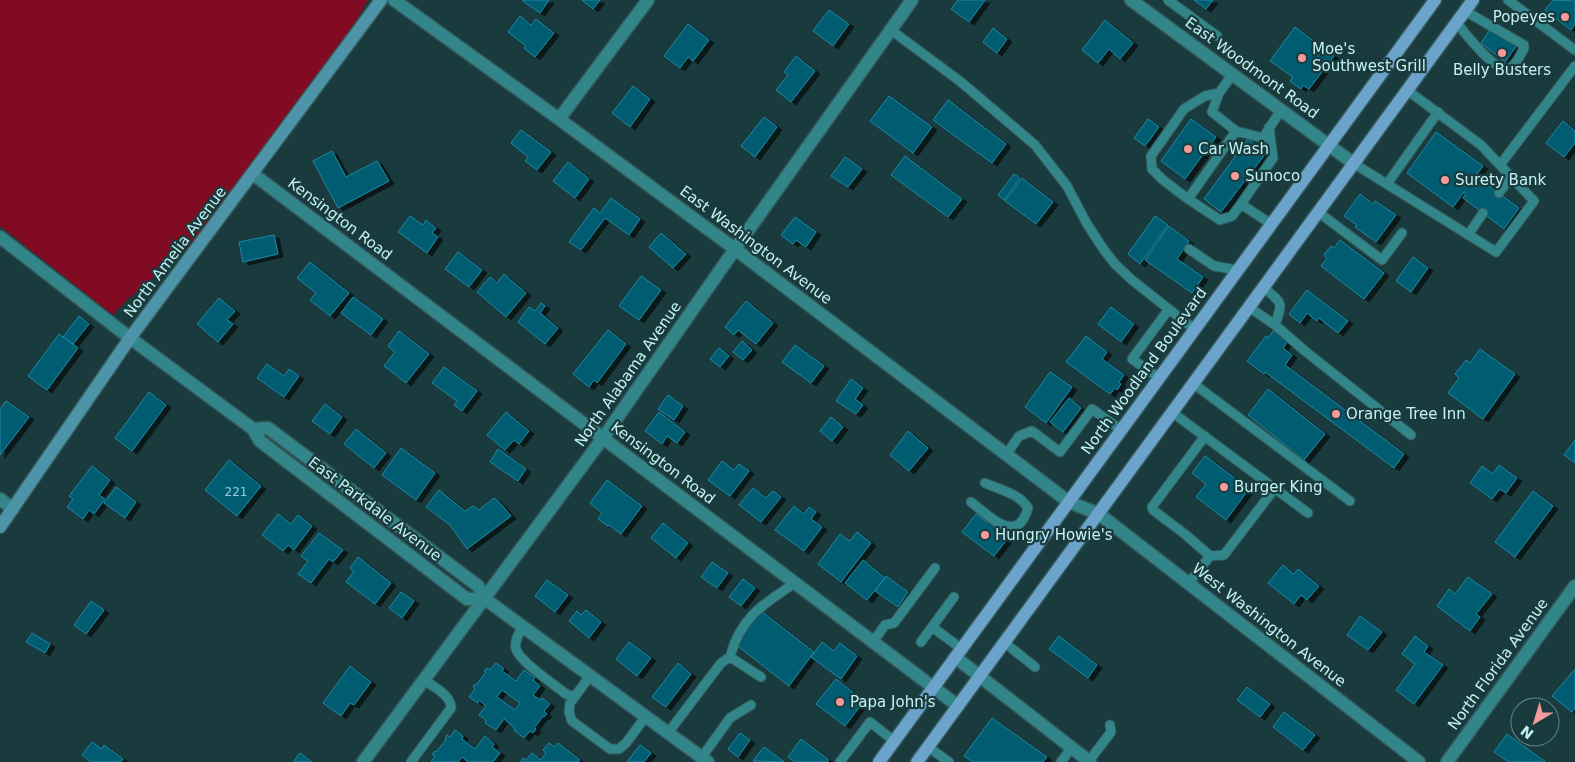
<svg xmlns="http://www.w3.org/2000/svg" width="1575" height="762" font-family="'DejaVu Sans',sans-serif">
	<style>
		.green { fill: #810b22 }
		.building { fill: #035c70; stroke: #1d88a3; fill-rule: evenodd; filter: url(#shadow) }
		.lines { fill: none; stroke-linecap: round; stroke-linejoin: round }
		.service-casing { stroke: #33585a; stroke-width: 11 }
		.minor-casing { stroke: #33585a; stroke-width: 15 }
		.secondary-casing { stroke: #33585a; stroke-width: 15 }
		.primary-casing { stroke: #33585a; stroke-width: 15 }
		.service { stroke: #328589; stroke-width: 9 }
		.minor { stroke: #328589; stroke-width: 12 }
		.secondary { stroke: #4e94a9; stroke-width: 12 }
		.primary { stroke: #6ba3ca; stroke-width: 12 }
		.poi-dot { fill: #f59b9b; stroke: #1a3b3d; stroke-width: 2 }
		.labels { text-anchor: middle; stroke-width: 4.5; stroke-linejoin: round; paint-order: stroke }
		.number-label { font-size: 12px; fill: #93cdd4 }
		.poi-label { font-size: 15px; fill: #c3f3f5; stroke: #1a3b3d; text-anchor: start }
		.street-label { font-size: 15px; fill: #c3f3f5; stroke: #1a3b3d }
	</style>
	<defs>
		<filter id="shadow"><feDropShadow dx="5" dy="3" stdDeviation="0" flood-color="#0009"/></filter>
	</defs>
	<rect width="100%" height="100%" fill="#1a3b3d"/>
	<!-- green -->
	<path class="green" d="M0,0h368l-15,26 -163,221 -63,53 -14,15 -113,-89z"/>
	<!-- building -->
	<path class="building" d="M523,0h26l-9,13 -17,-12z
		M582,0h18l-7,9z
		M958,0h27l-16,22 -18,-13z
		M1194,0h19l-7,9z
		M1553,0l22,1v23l-4,6 -26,-20z
		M829,10l20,14 -16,22 -20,-15z
		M520,16l11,9 5,-6 18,14 -19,24 -11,-9 2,-2 -18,-14z
		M1105,20l28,23 -13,16 -11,-10 -11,14 -16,-13z
		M688,24l21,16 -16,21 -5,-4 -8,11 -16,-12z
		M1295,27l39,29 -25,33 -6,-4 -2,4 -11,-8 3,-4 -23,-16z
		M993,28l14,11 -10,14 -14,-11z
		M1491,28l27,16 -13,18 -24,-19z
		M796,56l19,15 -24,31 -15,-12 12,-15 -4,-3z
		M633,86l17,13 -20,28 -18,-14z
		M889,96l43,31 -19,26 -43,-32z
		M948,100l58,44 -14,19 -59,-43z
		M764,117l13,10 -22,30 -14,-11z
		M1148,119l11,8 -14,19 -11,-8z
		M1191,119l25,18 -31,42 -24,-18z
		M1563,121l12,10v12l-11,14 -18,-14z
		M521,130l30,22 -14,18 -12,-9 3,-4 -17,-14z
		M1436,132l47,34 -12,16 3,2 4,-6 41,30 -15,21 -41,-31 3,-5 -2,-1 -11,15 -46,-34z
		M1248,139l18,14 -45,59 -17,-13z
		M332,151l14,26 31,-16 12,20 -51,27 -25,-47z
		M905,156l57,43 -14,18 -57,-42z
		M845,157l17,12 -14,18 -17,-11z
		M568,162l21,17 -14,19 -22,-17z
		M1014,174l6,4 -16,22 -6,-5z
		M1022,178l31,24 -17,22 -31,-23z
		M1360,194l13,10 2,-3 21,14 -20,27 -21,-15 2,-2 -13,-9z
		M611,198l29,21 -11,16 -24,-17 -24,32 -12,-8 25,-34 6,5z
		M410,216l13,9 3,-5 10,8 -4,5 6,4 -11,16 -29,-21z
		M1155,216l13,9 -28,39 -12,-10z
		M795,217l21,15 -10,15 -10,-7 -3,4 -12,-9z
		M1169,226l20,15 -12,18 26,18 -11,16 -47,-33z
		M661,233l25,21 -13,14 -24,-21z
		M274,235l4,19 -35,8 -4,-20z
		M1340,240l44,33 -20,26 -43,-33 6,-8 -3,-3 7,-9 3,2z
		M458,252l24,18 -13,17 -24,-18z
		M1413,257l15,11 -17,24 -15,-11z
		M310,262l39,31 -19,23 -20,-16 6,-7 -19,-15z
		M504,274l22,19 -20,24 -29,-25 13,-15 7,6z
		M641,276l20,14 -22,30 -20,-14z
		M1307,290l41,31 -10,12 -19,-15 -2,3 -10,-8 -7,10 -11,-9z
		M353,297l30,22 -12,16 -30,-22z
		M219,298l16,13 -8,9 6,4 -15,18 -21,-18z
		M746,301l27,22 -17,21 -18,-14 -4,5 -9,-8z
		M541,303l4,3 -5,7 18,15 -13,16 -27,-22 11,-15 6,4z
		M1111,307l23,17 -13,18 -23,-18z
		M79,316l10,8 -16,20 -10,-7z
		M608,330l18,14 -29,39 -3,-3 -5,7 -16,-13z
		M1274,330l14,11 -5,7 9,7 -7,10 119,89 -10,14 -129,-96 -1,2 -17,-13 19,-25 2,2z
		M399,331l30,23 -23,29 -22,-17 11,-14 -7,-6z
		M59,334l19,14 -31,42 -19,-14z
		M1086,336l21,16 -5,7 22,16 -5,7 2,2 -4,6 -2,-2 -5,6 -44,-32z
		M742,341l10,9 -9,10 -10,-8z
		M795,345l29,21 -13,17 -29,-21z
		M719,348l10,8 -9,11 -10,-8z
		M1480,349l35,25 -32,45 -35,-26 11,-15 -4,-4 11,-14 4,3z
		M267,364l17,12 5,-7 10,7 -15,21 -27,-19z
		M444,367l33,24 -15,20 -8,-6 3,-4 -25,-18z
		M1050,372l22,15 -26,36 -21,-16z
		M851,379l12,9 -8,11 8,6 -7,9 -20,-13z
		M1268,389l57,45 -21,26 -56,-45z
		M149,392l17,13 -34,46 -17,-13z
		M668,395l15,11 -9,14 -16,-11z
		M1069,398l12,10 -18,24 -13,-10z
		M6,401l23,16 -29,38v-46z
		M325,404l17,13 -12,17 -18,-13z
		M506,412l23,19 -10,13 -5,-4 -9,10 -18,-15z
		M659,412l26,20 -8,11 -10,-7 -5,8 -17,-13z
		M831,417l12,10 -11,14 -12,-10z
		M356,429l30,24 -12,15 -30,-24z
		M908,431l20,17 -19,23 -19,-16z
		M1575,440v23l-11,-8z
		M401,448l34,25 -19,27 -34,-25z
		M498,449l28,20 -8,12 -28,-19z
		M1205,456l44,33 -23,31 -30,-23 10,-13 -14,-11z
		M229,460l32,26 -24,30 -32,-26z
		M722,461l12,9 5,-6 10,7 -19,25 -22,-16z
		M1499,465l18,13 -11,15 -6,-4 -8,10 -22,-16 12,-17 11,8z
		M92,466l18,14 -11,15 6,4 -11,15 -5,-4 -6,9 -16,-12 6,-8 -4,-3z
		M607,480l35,26 -21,28 -12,-9 -1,1 -10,-7 4,-6 -12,-10z
		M116,487l20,15 -11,16 -21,-15z
		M753,488l13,10 7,-7 8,6 -20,25 -22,-17z
		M439,490l26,21 8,-5 6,4 15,-12 7,6 10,12 -44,33 -17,-24 -24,-18z
		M1533,491l20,15 -38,51 -20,-15z
		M794,506l10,8 5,-7 7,5 -5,7 11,8 -18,24 -29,-21z
		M278,514l13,10 7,-9 14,11 -18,24 -6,-5 -5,6 -21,-16z
		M976,514l12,9 2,-4 6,5 -2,3 14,11 -14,18 -32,-24z
		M663,523l25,20 -12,15 -25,-20z
		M857,532l14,11 -30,39 -23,-18 22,-30 10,7z
		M319,533l24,17 -10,12 -4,-3 -18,24 -13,-9 10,-13 -7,-5z
		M358,557l33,26 -16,21 -29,-22 8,-11 -4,-3z
		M863,560l22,18 -18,22 -22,-17z
		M712,562l16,11 -11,15 -16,-11z
		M1283,565l11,9 4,-5 21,17 -12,14 -6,-5 -7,9 -26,-21z
		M886,576l22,16 -10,15 -23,-16z
		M1468,577l24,17 -16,20 4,3 -10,14 -33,-25 12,-17 6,5z
		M743,579l12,9 -14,18 -12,-9z
		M547,580l21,15 -13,17 -20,-16z
		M401,592l13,9 -12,17 -13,-10z
		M91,601l13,9 -18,24 -12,-9z
		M586,610l15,12 -12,16 -20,-17 8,-10 4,4z
		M761,611l53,41 -25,34 -54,-42z
		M1360,616l22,16 -14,18 -21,-15z
		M32,633l18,11 -5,9 -19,-11z
		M1059,636l38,29 -9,13 -39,-29z
		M1415,636l13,10 -4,6 19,13 -29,39 -18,-14 19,-26 -13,-10z
		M629,642l22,16 -14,18 -21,-17z
		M822,642l12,9 6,-8 17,13 -16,23 -30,-22z
		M496,663l8,6 -2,2 14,10 8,-11 11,8 -2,2 7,6 -7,9 7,5 2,-2 8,6 -6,7 3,3 -3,3 -1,-1 -9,12 2,1 -3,4 -3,-2 -6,7 -10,-8 1,-2 -11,-9 -8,11 -11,-7 1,-3 -7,-5 7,-9 -7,-6 -1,3 -9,-6 6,-8 -2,-2 2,-3 1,1 10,-13 -2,-1 3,-3 3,2zM502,690l18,13 -5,7 -18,-13z
		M678,663l13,11 -25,33 -14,-10z
		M350,666l21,16 -17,23 -4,-2 -9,13 -18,-13z
		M1575,669v39l-3,4 -20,-16z
		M836,679l28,22 -19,25 -29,-22z
		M1247,687l23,17 -10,13 -23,-17z
		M1284,712l31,23 -12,15 -30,-23z
		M992,718l55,39 -4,5h-70l-9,-6z
		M455,730l8,6 -1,3 13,10 10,-13 9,8 -2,3 8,6 -7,9h-25l-6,-5 -4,5h-27l4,-6 -3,-2 3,-3 1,1 10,-12 -1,-1 2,-4 3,2z
		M740,733l10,7 -12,17 -10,-8z
		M1507,734l39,28h-37l-15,-10z
		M801,739l28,21 -2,2h-32l-7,-5z
		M92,742l10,7 2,-4 19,14 -2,3h-30l-9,-7z
		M549,743l6,4 3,-4 22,17 -2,2h-57l2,-4 3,2 6,-7 9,7 5,-7 -3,-3z
		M640,745l11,8 -7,9h-17z
		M764,747l21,15 -32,-1z
		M300,753l12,9h-19z"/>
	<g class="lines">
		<!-- service casing -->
		<g class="service-casing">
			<path id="service" d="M1168,0l49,36
				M1508,0l67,50
				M1456,22c8,10 41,53 54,46 6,-3 11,-14 14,-20v-3l-59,-34
				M891,30l70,52 74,63 32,41 20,38 17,26 11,14 17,16 62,49
				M1232,75l-13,18 -7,19 24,19 -48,68 32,21 12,-4 9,-12 30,20
				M1236,131l27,7 18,-28
				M1353,163l143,89 38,-51 -53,-56 -74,-55
				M1500,165l75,-99
				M1387,184l51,-72
				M1499,193l12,-17
				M1188,199l-25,-19 -11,-11 -1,-13 33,-47 21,-13 14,-3
				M1241,204l32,-46 -4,-31
				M1318,212l64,48 20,-27
				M1468,235l15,-22
				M1189,249l25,17 23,4
				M1263,287c20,17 20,14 12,38
				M1249,307l26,18 30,26 106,84
				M1159,378l-27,-19 37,-50
				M1194,384l156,117
				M1173,413l135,100
				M1006,455l13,-19 13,-5 28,21 32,-43 29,21
				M971,502c18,14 46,44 57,6 -9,-15 -28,-18 -43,-25
				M1210,556l14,-1 51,-67
				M1188,584l22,-28 -24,-21 -33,-25 -1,-3 53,-71
				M954,597l-22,30 30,22
				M523,626c-4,7 -9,15 -7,23 3,12 39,36 50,45l8,3
				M873,642l12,-17 9,-2 41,-55
				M921,642l11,-15
				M1005,643l30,24
				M730,657c10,-39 33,-53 65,-74
				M590,676l-20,27 -1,9 3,9 38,28h9l7,-6 20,-27
				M668,733l53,-70 9,-6 31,20
				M928,747l21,15
				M702,757l28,-39 21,-13
				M1089,761l22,-29 -1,-7
				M411,762l40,-54c0,-13 -17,-21 -27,-28
				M840,762l30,-40 24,19
				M1061,762l11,-15"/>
		</g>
		<!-- minor casing -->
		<g class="minor-casing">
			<path id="minor" d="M394,0l165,119 176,130 334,253 30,12 320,248
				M1131,0l222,163
				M559,119l89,-119
				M253,174l705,532
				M0,237l130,101 123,91 7,12 207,158h18
				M253,429l15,-1 210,158 7,13 223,163
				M0,499l13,10
				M955,657l135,105
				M363,762l240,-324 132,-189 177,-249
				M1447,762l128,-176"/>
		</g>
		<!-- secondary casing -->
		<g class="secondary-casing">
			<path id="secondary" d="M0,527l130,-189 251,-338"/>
		</g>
		<!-- primary casing -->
		<g class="primary-casing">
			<path id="primary" d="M879,762l556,-762
				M917,762l556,-762"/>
		</g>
		<!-- service -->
		<use href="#service" class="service"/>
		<!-- minor -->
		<use href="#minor" class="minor"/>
		<!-- secondary -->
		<use href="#secondary" class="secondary"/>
		<!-- primary -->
		<use href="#primary" class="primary"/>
	</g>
	<!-- markers -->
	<g class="poi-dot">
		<circle cx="1565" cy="17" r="5"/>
		<circle cx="1502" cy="53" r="5"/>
		<circle cx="1302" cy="58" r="5"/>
		<circle cx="1188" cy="149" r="5"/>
		<circle cx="1235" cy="176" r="5"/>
		<circle cx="1445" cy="180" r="5"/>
		<circle cx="1336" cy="414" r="5"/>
		<circle cx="1224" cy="487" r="5"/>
		<circle cx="985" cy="535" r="5"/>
		<circle cx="840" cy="702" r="5"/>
	</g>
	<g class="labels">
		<!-- number labels -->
		<g class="number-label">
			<text x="236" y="496">221</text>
		</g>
		<!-- poi labels -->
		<g class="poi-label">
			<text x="1555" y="22" text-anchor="end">Popeyes</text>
			<text x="1312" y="54">Moe's<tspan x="1312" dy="17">Southwest Grill</tspan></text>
			<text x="1502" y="75" text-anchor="middle">Belly Busters</text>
			<text x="1198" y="154">Car Wash</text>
			<text x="1245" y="181">Sunoco</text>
			<text x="1455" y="185">Surety Bank</text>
			<text x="1346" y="419">Orange Tree Inn</text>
			<text x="1234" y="492">Burger King</text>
			<text x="995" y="540">Hungry Howie's</text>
			<text x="850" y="707">Papa John's</text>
		</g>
		<!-- street labels -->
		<g class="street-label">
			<text transform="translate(1252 68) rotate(36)" y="5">East Woodmont Road</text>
			<text transform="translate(340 219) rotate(37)" y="5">Kensington Road</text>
			<text transform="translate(756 245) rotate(37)" y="5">East Washington Avenue</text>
			<text transform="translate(175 252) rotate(-53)" y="5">North Amelia Avenue</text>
			<text transform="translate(1144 371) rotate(-54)" y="5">North Woodland Boulevard</text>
			<text transform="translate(628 374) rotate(-55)" y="5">North Alabama Avenue</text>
			<text transform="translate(663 463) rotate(37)" y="5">Kensington Road</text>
			<text transform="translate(375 509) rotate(37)" y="5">East Parkdale Avenue</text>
			<text transform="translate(1269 625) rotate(38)" y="5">West Washington Avenue</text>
			<text transform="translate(1498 664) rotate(-54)" y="5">North Florida Avenue</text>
		</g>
	</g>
	<!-- north arrow -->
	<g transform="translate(1535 722) rotate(218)"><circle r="24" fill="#1a3b3d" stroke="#5e8587"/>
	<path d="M0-4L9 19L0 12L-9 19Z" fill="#f59b9b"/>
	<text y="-8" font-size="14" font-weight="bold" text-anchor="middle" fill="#c3f3f5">N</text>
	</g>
</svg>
